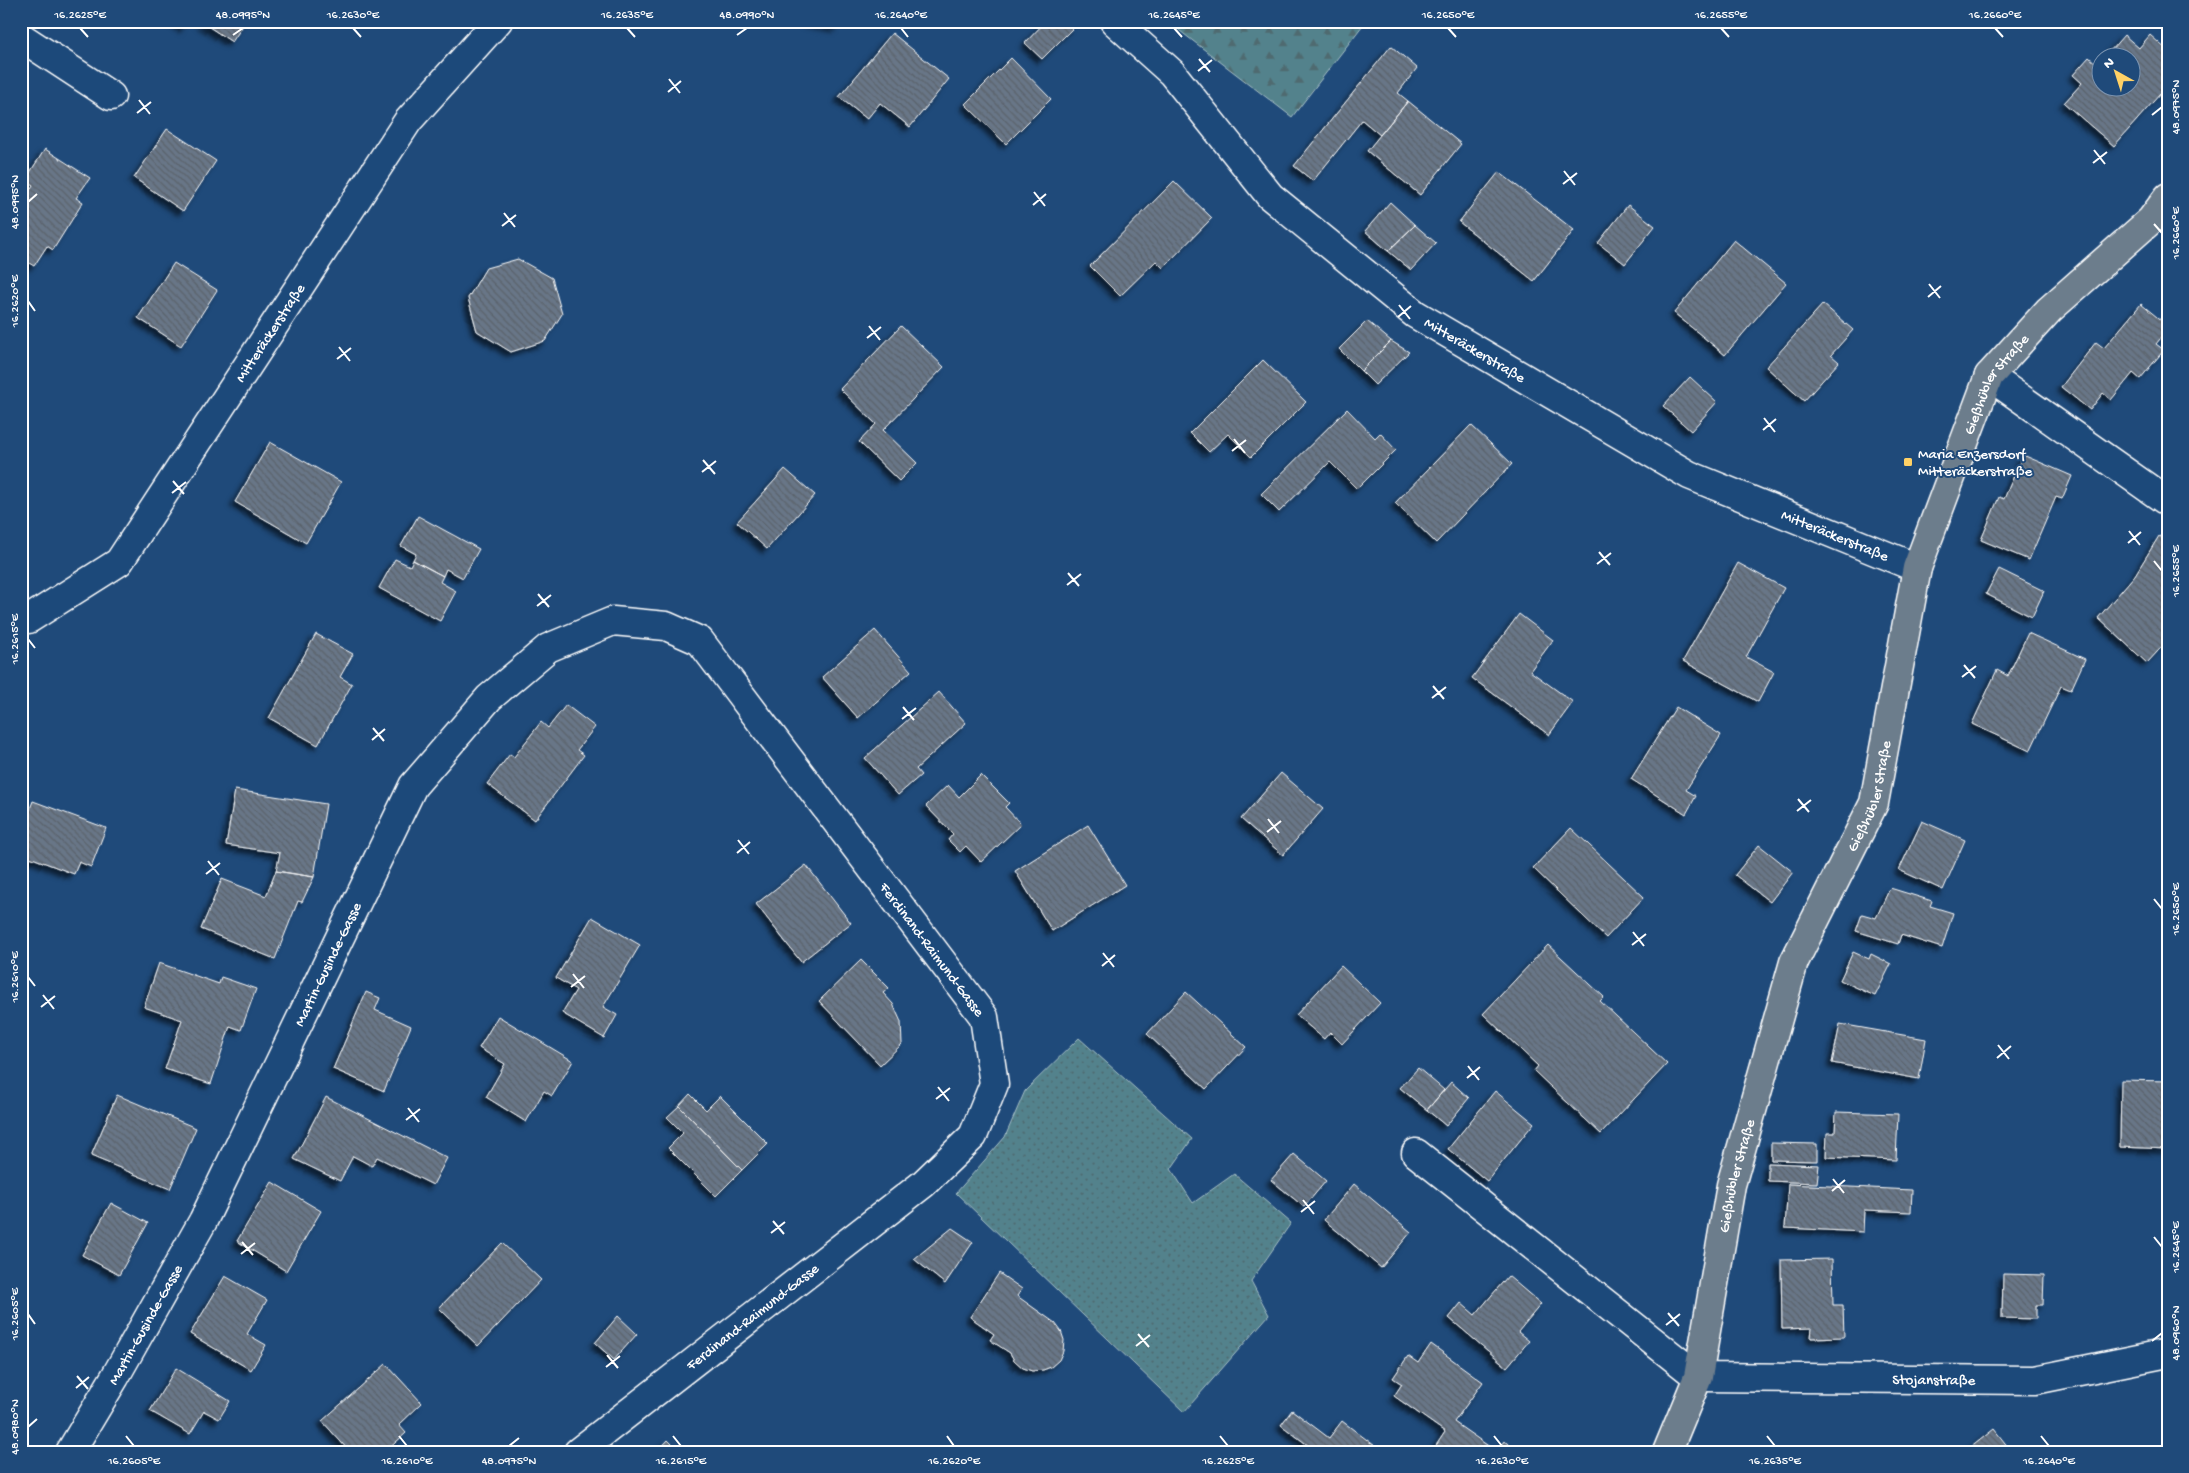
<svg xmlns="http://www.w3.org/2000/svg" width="2189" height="1473" font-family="'Gochi Hand',sans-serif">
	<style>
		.grass { fill: url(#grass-dots); stroke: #a8c0c6 }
		.forest { fill: url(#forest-firs); stroke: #a8c0c6 }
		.building { fill: url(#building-back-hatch); stroke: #fff; filter: url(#shadow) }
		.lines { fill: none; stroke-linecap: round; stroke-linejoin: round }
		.minor-casing { stroke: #fff; stroke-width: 31 }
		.major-casing { stroke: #fff; stroke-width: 31 }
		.minor { stroke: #1f4a7a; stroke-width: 28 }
		.major { stroke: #6c7d8c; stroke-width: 28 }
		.ticks { fill: none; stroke: #fff; stroke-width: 2 }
		.poi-dot { fill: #ffd166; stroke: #1f4a7a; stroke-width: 2 }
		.labels { text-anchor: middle; stroke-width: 4; stroke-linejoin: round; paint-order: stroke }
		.street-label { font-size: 15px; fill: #fff; stroke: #1f4a7a }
		.poi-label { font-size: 15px; fill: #fff; stroke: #1f4a7a; text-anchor: start }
		.neatline { fill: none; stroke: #fff; stroke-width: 2 }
		.ticks-label { font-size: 12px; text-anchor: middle; fill: #fff }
	</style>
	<defs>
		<pattern id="grass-dots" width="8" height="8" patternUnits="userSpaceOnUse" patternTransform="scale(1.25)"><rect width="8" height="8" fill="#52828c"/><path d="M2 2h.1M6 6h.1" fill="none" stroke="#4f6a6f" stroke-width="1.8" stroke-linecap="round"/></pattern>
		<pattern id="forest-firs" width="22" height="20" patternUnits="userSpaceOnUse" patternTransform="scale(1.25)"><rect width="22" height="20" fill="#52828c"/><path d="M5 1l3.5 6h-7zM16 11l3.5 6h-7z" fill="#4f6a6f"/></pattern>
		<pattern id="building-back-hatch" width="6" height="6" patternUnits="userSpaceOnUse" patternTransform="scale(1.25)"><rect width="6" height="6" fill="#687687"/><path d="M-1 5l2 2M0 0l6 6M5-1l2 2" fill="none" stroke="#5a616a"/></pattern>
		<filter id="shadow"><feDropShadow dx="-4.5" dy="4.5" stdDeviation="2.5" flood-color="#0009"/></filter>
	</defs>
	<rect width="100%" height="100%" fill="#1f4a7a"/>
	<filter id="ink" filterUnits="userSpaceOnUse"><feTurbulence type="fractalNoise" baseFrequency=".02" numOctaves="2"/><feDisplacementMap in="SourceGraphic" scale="10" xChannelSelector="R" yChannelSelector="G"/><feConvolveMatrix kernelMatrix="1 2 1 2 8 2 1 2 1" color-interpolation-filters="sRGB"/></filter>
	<g filter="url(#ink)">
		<!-- grass -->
		<path class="grass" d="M1079,1038l113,101 -21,30 22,34 41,-29 57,49 -40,58 18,34 -85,97 -228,-219 49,-56 20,-46z"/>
		<!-- forest -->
		<path class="forest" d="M1167,21h199l-74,96z"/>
		<!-- building -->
		<path class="building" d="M174,21h14l-4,7z
			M200,21h46l-14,21z
			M806,21h33l-1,6z
			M1046,21h25l4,5 -33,33 -17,-16z
			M892,33l57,46 -39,48 -30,-24 -13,16 -28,-22z
			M2124,35l15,13 11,-13 18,16v12l-5,5 5,5v12l-54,61 -50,-43 18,-20 -9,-8 16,-18 9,8 4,-4v27h30v-30h-28z
			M1391,46l26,22 -19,25 10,8 -28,34 -18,-15 -49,61 -19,-15z
			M1011,58l40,41 -45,45 -41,-40z
			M1408,101l53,43 -41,51 -53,-44z
			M167,129l49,32 -33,50 -49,-33z
			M45,149l45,29 -14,20 7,4 -30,48 -6,-4 -13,20 -13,-8v-54l12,-19 -8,-5z
			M1499,172l75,58 -40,51 -75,-59z
			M1174,181l38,37 -49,50 -7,-7 -36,35 -30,-30z
			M1390,202l25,23 -27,26 -23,-20z
			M1628,205l27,21 -30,38 -27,-21z
			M1415,225l21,18 -25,27 -23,-19z
			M1734,240l52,43 -61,72 -51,-42z
			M518,259l34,19 10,36 -17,27 -34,11 -34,-21 -9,-33 18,-30z
			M174,263l43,27 -36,56 -43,-28z
			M1823,304l30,26 -22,25 8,7 -35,39 -38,-34z
			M2141,304l27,22v3l-12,15 8,6 -24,29 -7,-6 -22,27 -8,-7 -13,17 -29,-23 35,-45 8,6z
			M1367,321l24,20 -30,30 -22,-22z
			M901,326l43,41 -61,63 34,33 -18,18 -40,-39 17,-18 -36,-35z
			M1391,341l18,11 -34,33 -14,-14z
			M1263,360l43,42 -55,55 -23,-23 -19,18 -19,-19z
			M1690,377l27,25 -26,29 -28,-25z
			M1347,409l28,29 5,-5 16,17 -39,39 -27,-27 -51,50 -18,-18z
			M1471,425l41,39 -76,79 -41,-40z
			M270,442l71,40 -35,61 -71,-41z
			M2023,455l49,21 -10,23 -6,-2 -27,63 -48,-20 18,-43 5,2z
			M785,469l30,26 -48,54 -30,-27z
			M418,516l61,33 -16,29 -17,-9 -3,7 -30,-16 3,-6 -15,-8z
			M2159,536l9,4v100l-21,23 -49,-45 37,-43z
			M395,559l15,7 3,-6 30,16 -3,6 16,9 -16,30 -61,-33z
			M1738,563l46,25 -38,69 28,15 -16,30 -75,-41z
			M1999,569l45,22 -12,26 -46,-23z
			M1519,614l34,26 -23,31 43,31 -24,33 -77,-57z
			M875,630l36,41 -53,47 -36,-41z
			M2028,633l57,26 -14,31 -10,-4 -31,65 -58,-27 25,-54 11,6z
			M316,634l37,20 -13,23 12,7 -34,61 -49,-27z
			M939,692l27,31 -50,46 5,6 -23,20 -33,-37z
			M566,705l29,22 -18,23 7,5 -49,65 -48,-36 23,-30 4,3 27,-35 7,6z
			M1676,707l45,28 -35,55 10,6 -10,18 -55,-35z
			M1281,773l42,36 -40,46 -42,-36z
			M981,775l28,28 -4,4 16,17 -40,38 -15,-16 -6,6 -12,-12 5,-6 -27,-28 22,-21 11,12z
			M235,790l91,14 -12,73 -38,-6 4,-18 -54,-8z
			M33,801l73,27 -15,39 -12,-5 -5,12 -52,-20 9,-24 -8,-3z
			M1922,821l43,19 -22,50 -44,-20z
			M1088,825l37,60 -73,46 -37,-60z
			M1571,828l73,69 -38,41 -73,-70z
			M1759,845l34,27 -23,30 -35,-27z
			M806,865l45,58 -50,39 -45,-58z
			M276,871l38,6 -12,25 -4,-1 -23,58 -74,-30 21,-50 44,17z
			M1890,888l42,13 -2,5 23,7 -11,35 -41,-13 -3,9 -42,-13 6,-17 14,4z
			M592,917l48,28 -37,62 14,8 -13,23 -42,-25 14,-23 -20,-12z
			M1548,945l56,52 -4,4 67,63 -66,70 -67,-63 4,-5 -55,-52z
			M1853,952l16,7 2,-5 20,10 -16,32 -35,-16z
			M861,960l28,28 -6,5 10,11 8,18 1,22 -22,21 -61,-64z
			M159,963l60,21 2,-7 35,12 -15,41 -11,-4 -19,58 -46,-15 17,-49 -38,-13z
			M1341,966l39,37 -38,41 -12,-12 -6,7 -28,-24z
			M366,992l14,6 -5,12 36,16 -27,65 -51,-22z
			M1186,992l60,55 -40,42 -59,-55z
			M498,1016l75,45 -21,35 -8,-5 -18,31 -40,-25 19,-33 -26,-16z
			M1840,1024l86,15 -7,40 -87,-16z
			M1418,1068l26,22 -17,20 -27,-22z
			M2121,1080l47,1v68l-48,-2z
			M1451,1082l18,16 -23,28 -19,-16z
			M1495,1091l39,32 -47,58 -39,-32z
			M690,1094l16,16 14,-14 48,48 -26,26 -63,-64z
			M117,1095l79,33 -26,61 -79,-33z
			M326,1097l121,61 -14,27 -56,-28 -5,9 -19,-10 -13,25 -46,-22z
			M679,1106l63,64 -26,26 -48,-48 15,-15 -16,-16z
			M1836,1112l62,2 -2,46 -70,-3 1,-24h8z
			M1771,1143l46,1v17l-46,-1z
			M1294,1154l32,27 -22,26 -33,-27z
			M1768,1163l51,2 -2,18 -49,-2z
			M272,1182l49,29 -35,60 -49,-30z
			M1354,1184l57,48 -30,36 -57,-48z
			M1788,1184l124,6 -1,22 -47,-2 -1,22 -78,-4z
			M111,1203l37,20 -29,52 -37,-20z
			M952,1228l21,14 -28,42 -31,-25z
			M502,1243l39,37 -63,66 -39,-38z
			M1832,1259l1,46h10l1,32 -33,1 1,-10 -30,1 -1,-69z
			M999,1273l23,16 -5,7 38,27 6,8 3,9 -1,11 -4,9 -8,7 -8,3 -11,1 -9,-3 -9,-8 -4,-7 -20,-13 4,-6 -24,-17z
			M2003,1274l41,1 -1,30h-7v14l-34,-1z
			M225,1276l42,24 -20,34 19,11 -15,25 -61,-36z
			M1508,1276l33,28 -23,28 11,9 -22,26 -58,-49 12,-15 14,12z
			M618,1316l19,18 -23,26 -19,-17z
			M1431,1344l52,38 -29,40 43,30h-55l-7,-5 10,-15 -51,-36 8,-12 -9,-6 15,-22 10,7z
			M386,1364l36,39 -23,22 7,8 -21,19h-35l-28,-31z
			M176,1368l54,33 -11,18 -15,-8 -14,23 -40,-23z
			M1292,1410l37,28 13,-17 41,31h-66l-36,-27z
			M1994,1429l18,23h-47z
			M668,1440l12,12h-23z
			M1505,1441l16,11h-24z"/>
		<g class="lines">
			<!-- minor casing -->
			<g class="minor-casing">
				<g id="minor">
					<path id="s1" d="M1114,21l58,52 98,123 145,118 274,161 228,93"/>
					<path d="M21,37l90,59"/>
					<path d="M1989,376l176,124"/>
					<path id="s2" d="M21,618l8,1 90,-57 289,-441 90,-100"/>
					<path id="s3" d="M1416,1153l282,224 337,3 133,-27"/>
					<path id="s4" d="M70,1452l45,-75 88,-156 210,-435 76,-88 59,-50 65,-27 53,5 34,15 284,376 10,67 -21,52 -50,48 -345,268"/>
				</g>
			</g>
			<!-- major casing -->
			<g class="major-casing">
				<g id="major">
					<path id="s5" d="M1667,1452l31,-75 33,-192 63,-223 80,-159 43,-235 72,-192 60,-66 102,-90 17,-23"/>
				</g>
			</g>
			<!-- minor -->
			<use href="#minor" class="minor"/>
			<!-- major -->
			<use href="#major" class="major"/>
		</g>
	</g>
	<!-- ticks -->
	<path class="ticks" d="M80,28l8,9M353,28l8,9M627,28l8,9M901,28l7,9M1174,28l8,9M1448,28l8,9M1721,28l8,9M1995,28l8,9M233,35l10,-7M737,35l10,-7M1199,59l11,13M1198,71l14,-11M669,79l11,14M668,92l13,-11M139,100l11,14M137,113l14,-11M2152,115l10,-8M2094,150l11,14M2093,163l14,-11M1564,171l11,14M1563,184l14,-11M1034,192l11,14M28,202l9,-8M1033,205l13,-11M504,213l11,14M2154,224l8,9M502,226l14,-11M1929,284l11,14M1928,297l13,-11M28,301l7,10M1399,305l11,14M1398,317l13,-11M869,326l11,14M867,338l14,-11M339,347l11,14M337,359l14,-11M1764,418l11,14M1763,430l13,-11M1234,439l11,14M1232,451l14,-11M703,460l12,14M702,472l14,-11M173,481l11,13M172,493l14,-11M2129,531l11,14M2128,543l13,-11M1599,552l11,13M2154,561l8,10M1597,564l14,-11M1068,573l11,13M1067,585l14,-11M538,594l11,13M537,606l14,-11M28,639l7,9M1964,665l11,13M1962,677l14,-11M1433,686l11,13M1432,698l14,-11M903,707l11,13M902,719l14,-11M373,728l11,13M372,740l13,-11M1798,799l11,13M1797,811l14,-11M1268,819l11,14M1267,832l14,-11M738,840l11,14M737,853l13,-11M208,861l11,14M206,874l14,-11M2154,899l8,10M1633,932l11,14M1632,945l14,-11M1103,953l11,14M1102,966l13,-11M573,974l11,14M28,977l7,9M571,987l14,-11M43,995l11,14M41,1007l14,-11M1998,1045l11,14M1997,1058l14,-12M1468,1066l11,14M1467,1078l13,-11M938,1087l11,14M936,1099l14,-11M408,1108l11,14M406,1120l14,-11M1833,1179l11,14M1832,1191l13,-11M1303,1200l11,14M1301,1212l14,-11M773,1221l11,13M771,1233l14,-11M2154,1237l8,10M242,1242l11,13M241,1254l14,-11M1668,1313l11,13M28,1314l7,10M1666,1325l14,-11M1138,1334l11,13M2152,1341l10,-8M1136,1346l14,-11M607,1355l11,13M606,1367l14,-11M77,1376l11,13M76,1388l13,-11M28,1427l9,-8M126,1436l8,10M399,1436l8,10M673,1436l8,10M947,1436l7,10M1220,1436l8,10M1494,1436l8,10M1767,1436l8,10M2041,1436l8,10M509,1446l10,-8"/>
	<!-- markers -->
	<rect class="poi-dot" x="1903" y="457" width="10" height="10" rx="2.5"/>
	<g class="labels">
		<!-- street labels -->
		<g class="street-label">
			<text dy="5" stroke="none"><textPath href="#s2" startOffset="389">Mitteräckerstraße</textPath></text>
			<text dy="5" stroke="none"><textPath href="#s1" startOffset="492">Mitteräckerstraße</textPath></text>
			<text dy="5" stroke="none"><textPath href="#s5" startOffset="1126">Gießhübler Straße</textPath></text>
			<text dy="5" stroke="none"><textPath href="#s1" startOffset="898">Mitteräckerstraße</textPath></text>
			<text dy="5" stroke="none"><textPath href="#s5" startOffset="691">Gießhübler Straße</textPath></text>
			<text dy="5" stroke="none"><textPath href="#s4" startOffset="1490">Ferdinand-Raimund-Gasse</textPath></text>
			<text dy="5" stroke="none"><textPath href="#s4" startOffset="552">Martin-Gusinde-Gasse</textPath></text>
			<text dy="5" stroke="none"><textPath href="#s5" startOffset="286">Gießhübler Straße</textPath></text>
			<text transform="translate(752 1316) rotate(-38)" y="5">Ferdinand-Raimund-Gasse</text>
			<text dy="5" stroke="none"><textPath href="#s4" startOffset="148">Martin-Gusinde-Gasse</textPath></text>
			<text dy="5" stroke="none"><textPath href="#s3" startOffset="596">Stojanstraße</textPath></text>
		</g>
		<!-- poi labels -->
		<g class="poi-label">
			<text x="1918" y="458">Maria Enzersdorf<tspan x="1918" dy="17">Mitteräckerstraße</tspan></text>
		</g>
	</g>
	<!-- margin -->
	<rect width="2189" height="1473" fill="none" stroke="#1f4a7a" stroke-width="55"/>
	<!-- north arrow -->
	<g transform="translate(2116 72) rotate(321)"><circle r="24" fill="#1f4a7a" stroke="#7992af"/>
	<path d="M0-4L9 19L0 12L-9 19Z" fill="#ffd166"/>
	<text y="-8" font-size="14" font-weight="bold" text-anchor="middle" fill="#ffffff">N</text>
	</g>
	<rect x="28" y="28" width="2134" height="1418" class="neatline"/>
	<g class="ticks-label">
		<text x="80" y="18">16.2625°E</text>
		<text x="243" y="18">48.0995°N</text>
		<text x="353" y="18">16.2630°E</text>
		<text x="627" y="18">16.2635°E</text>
		<text x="747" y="18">48.0990°N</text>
		<text x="901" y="18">16.2640°E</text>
		<text x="1174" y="18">16.2645°E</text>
		<text x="1448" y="18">16.2650°E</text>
		<text x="1721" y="18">16.2655°E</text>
		<text x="1995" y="18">16.2660°E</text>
		<text transform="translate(2175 107) rotate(-90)" y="4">48.0975°N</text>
		<text transform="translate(14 202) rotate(-90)" y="4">48.0995°N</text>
		<text transform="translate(2175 233) rotate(-90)" y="4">16.2660°E</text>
		<text transform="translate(14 301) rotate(-90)" y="4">16.2620°E</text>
		<text transform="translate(2175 571) rotate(-90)" y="4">16.2655°E</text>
		<text transform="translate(14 639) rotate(-90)" y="4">16.2615°E</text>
		<text transform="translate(2175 909) rotate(-90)" y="4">16.2650°E</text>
		<text transform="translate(14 977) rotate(-90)" y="4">16.2610°E</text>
		<text transform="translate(2175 1247) rotate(-90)" y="4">16.2645°E</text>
		<text transform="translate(14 1314) rotate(-90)" y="4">16.2605°E</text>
		<text transform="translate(2175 1333) rotate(-90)" y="4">48.0960°N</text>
		<text transform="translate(14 1427) rotate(-90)" y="4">48.0980°N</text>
		<text x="134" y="1464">16.2605°E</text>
		<text x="407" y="1464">16.2610°E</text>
		<text x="509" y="1464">48.0975°N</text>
		<text x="681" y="1464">16.2615°E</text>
		<text x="954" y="1464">16.2620°E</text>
		<text x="1228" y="1464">16.2625°E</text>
		<text x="1502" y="1464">16.2630°E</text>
		<text x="1775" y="1464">16.2635°E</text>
		<text x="2049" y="1464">16.2640°E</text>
	</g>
</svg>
